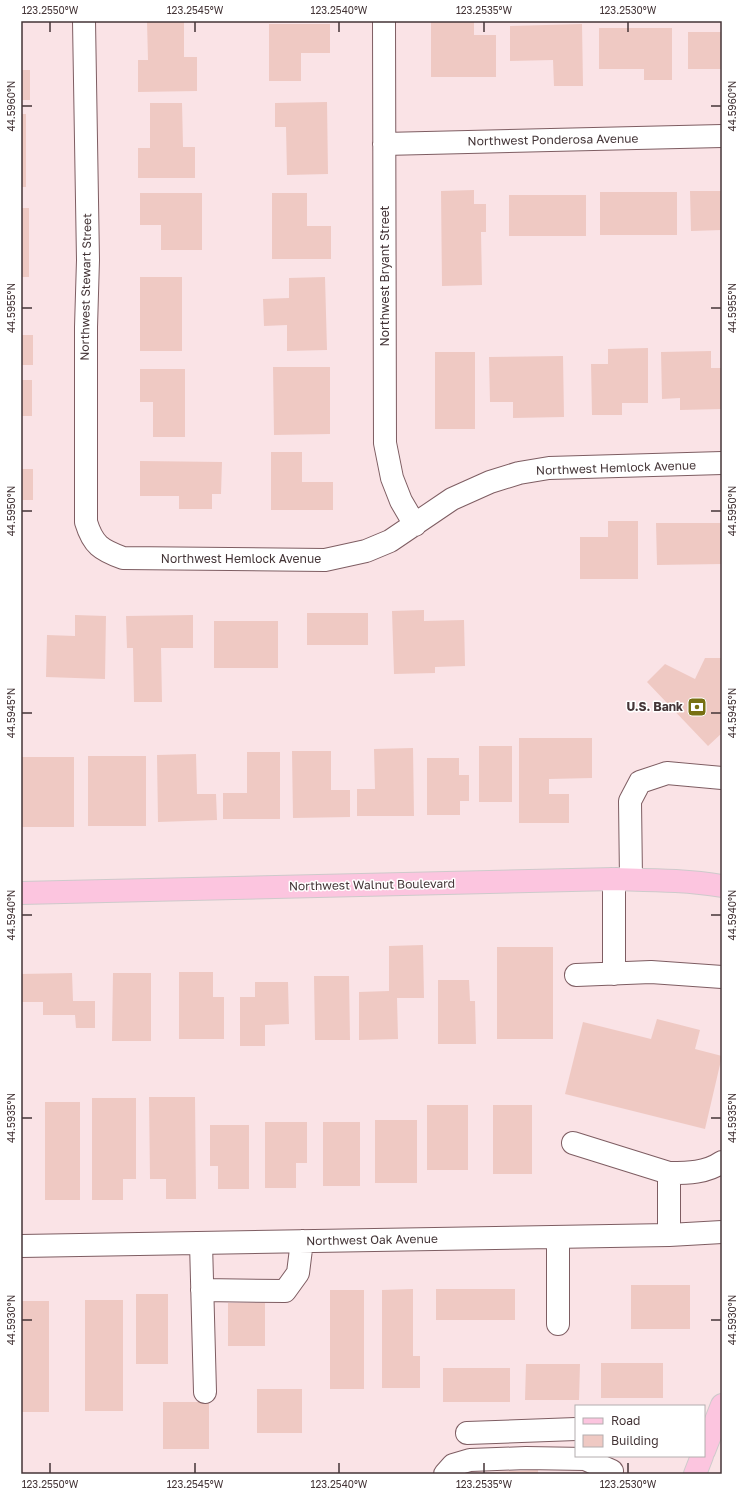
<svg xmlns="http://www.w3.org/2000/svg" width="743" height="1495" font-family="'Golos Text',sans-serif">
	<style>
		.building { fill: #efc9c3 }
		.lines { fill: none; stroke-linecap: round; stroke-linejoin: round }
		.minor-casing { stroke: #7e5d62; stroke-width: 24 }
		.major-casing { stroke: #cecacb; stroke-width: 24 }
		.minor { stroke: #fff; stroke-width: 22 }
		.major { stroke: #fcc5df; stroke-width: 22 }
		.ticks { fill: none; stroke: #443537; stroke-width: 1.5 }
		.labels { text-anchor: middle; stroke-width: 3; stroke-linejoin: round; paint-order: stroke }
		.street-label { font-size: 12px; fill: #443537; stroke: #fff }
		.poi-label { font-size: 12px; font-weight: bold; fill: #443537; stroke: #fff; text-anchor: end }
		.neatline { fill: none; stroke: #443537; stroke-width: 1.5 }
		.ticks-label { font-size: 10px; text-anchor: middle; fill: #443537 }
	</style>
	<rect width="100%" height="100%" fill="#fae3e6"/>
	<!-- building -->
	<path class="building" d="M147,21h37v36h13v34l-59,1v-32h10z
		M431,21h43v14h22v42h-65z
		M269,24h61v29h-29v28h-32z
		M582,24l1,62h-29l-1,-26 -43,1v-35z
		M599,28h73v52h-28v-11h-45z
		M688,32h34v37h-34z
		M21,70h9v30h-9z
		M327,102l1,72 -41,1 -1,-48h-11v-24z
		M150,103h32l1,44h12v31h-57v-30h12z
		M21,114h5v73h-5z
		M474,190v14h12v28h-5l1,53 -40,1 -1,-95z
		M690,191h32v39l-31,1z
		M600,192h77v43h-77z
		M140,193h62v57h-41v-25h-21z
		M272,193h35v33h24v33h-59z
		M509,195h77v41h-77z
		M21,208h8v69h-8z
		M140,277h42v74h-42z
		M325,277l2,73 -40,1v-26l-23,1 -1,-27 26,-1v-20z
		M21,335h12v30h-12z
		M648,348v55h-26v12h-30l-1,-51h17v-15z
		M711,351v17h11v41l-42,1v-12l-18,1 -1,-47z
		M435,352h40v77h-40z
		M563,356l1,61 -51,1v-16h-23l-1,-45z
		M273,367h57v67l-56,1z
		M140,369h45v68h-32v-35h-13z
		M21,380h11v36h-11z
		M271,452h31v30h31v28h-62z
		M140,461l82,1 -1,32h-9v15h-33v-13h-39z
		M21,469h12v31h-12z
		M608,521h30v58h-58v-42h28z
		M656,523h66v41l-65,1z
		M424,610v11l40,-1 1,46 -30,1v6l-41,1 -2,-63z
		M307,613h61v32h-61z
		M75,615l31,1 -1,63 -59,-2 1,-42 28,1z
		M193,615v33h-32l1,54h-28l-1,-54h-6l-1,-32z
		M214,621h64v47h-64z
		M705,658h17v75l-14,13 -61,-64 18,-18 30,15z
		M519,738h73v40l-43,1v15h20v29h-50z
		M479,746h33v56h-33z
		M413,748l1,68h-57v-27h18l-1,-40z
		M292,751h39v39h19v27l-57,1z
		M247,752h33v67h-57v-26h24z
		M196,754l1,40h19l1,26 -59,2 -1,-67z
		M88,756h58v70h-58z
		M21,757h53v70h-53z
		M427,758h32v17h10v26h-9v14h-33z
		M423,945l1,53h-27l1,41 -39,1v-48l30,-1v-45z
		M497,947h56v92h-56z
		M179,972h34v25h11v42h-45z
		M72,973l1,28h22v27h-19l-1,-13h-32v-13h-22v-28z
		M113,973h38v68h-39z
		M314,976h35l1,64h-35z
		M438,980h31l1,21h5l1,43h-38z
		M255,982h33l1,42 -24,1v21h-25v-49h15z
		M657,1019l43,11 -5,19 27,7 -17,73 -140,-35 18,-72 68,17z
		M149,1097h46l1,102h-30v-20h-16z
		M92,1098h44v81h-13v21h-31z
		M45,1102h35v98h-35z
		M427,1105h41v65h-41z
		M493,1105h39v69h-39z
		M375,1120h42v63h-42z
		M265,1122h42v41h-11v25h-31z
		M323,1122h37v64h-37z
		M210,1125h39v64h-31v-23h-8z
		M631,1285h59v44h-59z
		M413,1289v67h7v32h-38v-98z
		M436,1289h79v31h-79z
		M330,1290h34v99h-34z
		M136,1294h32v70h-32z
		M85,1300h38v111h-38z
		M21,1301h28v111h-28z
		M228,1303h37v43h-37z
		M601,1363h62v35h-62z
		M526,1364h54l-1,36h-54z
		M443,1368h67v34h-67z
		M257,1389h45v44h-45z
		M163,1402h46v47h-46z
		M538,1470v4h-66v-1z"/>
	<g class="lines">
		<!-- minor casing -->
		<g class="minor-casing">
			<path id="minor" d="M84,21l4,239 -2,67v195c7,23 15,28 37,36l202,2 41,-9 24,-10 62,-42 38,-17 29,-9 30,-5 173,-5
				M384,21l1,422 7,35 9,23 14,24
				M384,144l338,-8
				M614,879v95
				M631,879l-1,-78 10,-19 27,-9 55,5
				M576,975l75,-3 71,5
				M573,1143l96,30
				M669,1235v-62c19,0 37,0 53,-11
				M558,1237v87
				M201,1243l4,149
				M21,1246l648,-11 53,-3
				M202,1290l83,1 13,-18 4,-32
				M467,1433l109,-4
				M445,1474l8,-9 17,-5 56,-2 59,1 27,12"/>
		</g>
		<!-- major casing -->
		<g class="major-casing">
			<path id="major" d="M21,893l593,-14c36,1 72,1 108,7
				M704,1451l18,-46
				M695,1474l7,-18"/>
		</g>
		<!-- minor -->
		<use href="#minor" class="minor"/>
		<!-- major -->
		<use href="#major" class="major"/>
	</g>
	<!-- ticks -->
	<path class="ticks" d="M50,22v10M195,22v10M339,22v10M484,22v10M628,22v10M22,106h10M711,106h10M22,308h10M711,308h10M22,511h10M711,511h10M22,713h10M711,713h10M22,915h10M711,915h10M22,1118h10M711,1118h10M22,1320h10M711,1320h10M50,1463v10M195,1463v10M339,1463v10M484,1463v10M628,1463v10"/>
	<!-- icons -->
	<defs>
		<g id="bank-square" transform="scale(1)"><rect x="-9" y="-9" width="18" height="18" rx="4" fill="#777012" stroke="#fff"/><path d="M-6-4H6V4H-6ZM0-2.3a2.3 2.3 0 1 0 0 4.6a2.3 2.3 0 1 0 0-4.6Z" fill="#fff"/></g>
	</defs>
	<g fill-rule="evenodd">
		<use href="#bank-square" x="697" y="707"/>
	</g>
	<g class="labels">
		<!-- street labels -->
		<g class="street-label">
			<text transform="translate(553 140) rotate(-1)" y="4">Northwest Ponderosa Avenue</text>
			<text transform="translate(385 276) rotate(-90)" y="4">Northwest Bryant Street</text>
			<text transform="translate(86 287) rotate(-89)" y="4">Northwest Stewart Street</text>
			<text transform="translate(616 468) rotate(-2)" y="4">Northwest Hemlock Avenue</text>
			<text x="241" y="563">Northwest Hemlock Avenue</text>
			<text transform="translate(372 885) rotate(-1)" y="4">Northwest Walnut Boulevard</text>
			<text transform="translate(372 1240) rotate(-1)" y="4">Northwest Oak Avenue</text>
		</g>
		<!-- poi labels -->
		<g class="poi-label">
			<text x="683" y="711">U.S. Bank</text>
		</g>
	</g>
	<!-- border -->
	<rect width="743" height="1495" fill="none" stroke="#ffffff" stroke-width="44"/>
	<!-- legend -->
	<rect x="575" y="1405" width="130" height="52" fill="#ffffff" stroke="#b4aeaf"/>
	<rect x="583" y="1418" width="20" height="6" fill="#fcc5df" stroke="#b4aeaf"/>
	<text x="611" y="1425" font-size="12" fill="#443537">Road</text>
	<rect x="583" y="1435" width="20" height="12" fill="#efc9c3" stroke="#b4aeaf"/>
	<text x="611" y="1445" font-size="12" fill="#443537">Building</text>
	<rect x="22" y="22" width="699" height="1451" class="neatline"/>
	<g class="ticks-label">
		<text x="50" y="14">123.2550°W</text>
		<text x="195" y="14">123.2545°W</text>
		<text x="339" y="14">123.2540°W</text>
		<text x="484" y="14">123.2535°W</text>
		<text x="628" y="14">123.2530°W</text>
		<text transform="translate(11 106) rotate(-90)" y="4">44.5960°N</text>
		<text transform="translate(732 106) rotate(-90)" y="4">44.5960°N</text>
		<text transform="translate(11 308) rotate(-90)" y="4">44.5955°N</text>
		<text transform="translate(732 308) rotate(-90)" y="4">44.5955°N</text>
		<text transform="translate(11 511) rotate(-90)" y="4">44.5950°N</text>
		<text transform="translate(732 511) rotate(-90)" y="4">44.5950°N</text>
		<text transform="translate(11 713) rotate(-90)" y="4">44.5945°N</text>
		<text transform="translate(732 713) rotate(-90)" y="4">44.5945°N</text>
		<text transform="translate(11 915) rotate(-90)" y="4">44.5940°N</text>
		<text transform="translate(732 915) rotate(-90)" y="4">44.5940°N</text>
		<text transform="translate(11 1118) rotate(-90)" y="4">44.5935°N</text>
		<text transform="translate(732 1118) rotate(-90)" y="4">44.5935°N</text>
		<text transform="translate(11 1320) rotate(-90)" y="4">44.5930°N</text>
		<text transform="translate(732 1320) rotate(-90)" y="4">44.5930°N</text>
		<text x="50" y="1488">123.2550°W</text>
		<text x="195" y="1488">123.2545°W</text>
		<text x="339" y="1488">123.2540°W</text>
		<text x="484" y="1488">123.2535°W</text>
		<text x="628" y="1488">123.2530°W</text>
	</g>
</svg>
